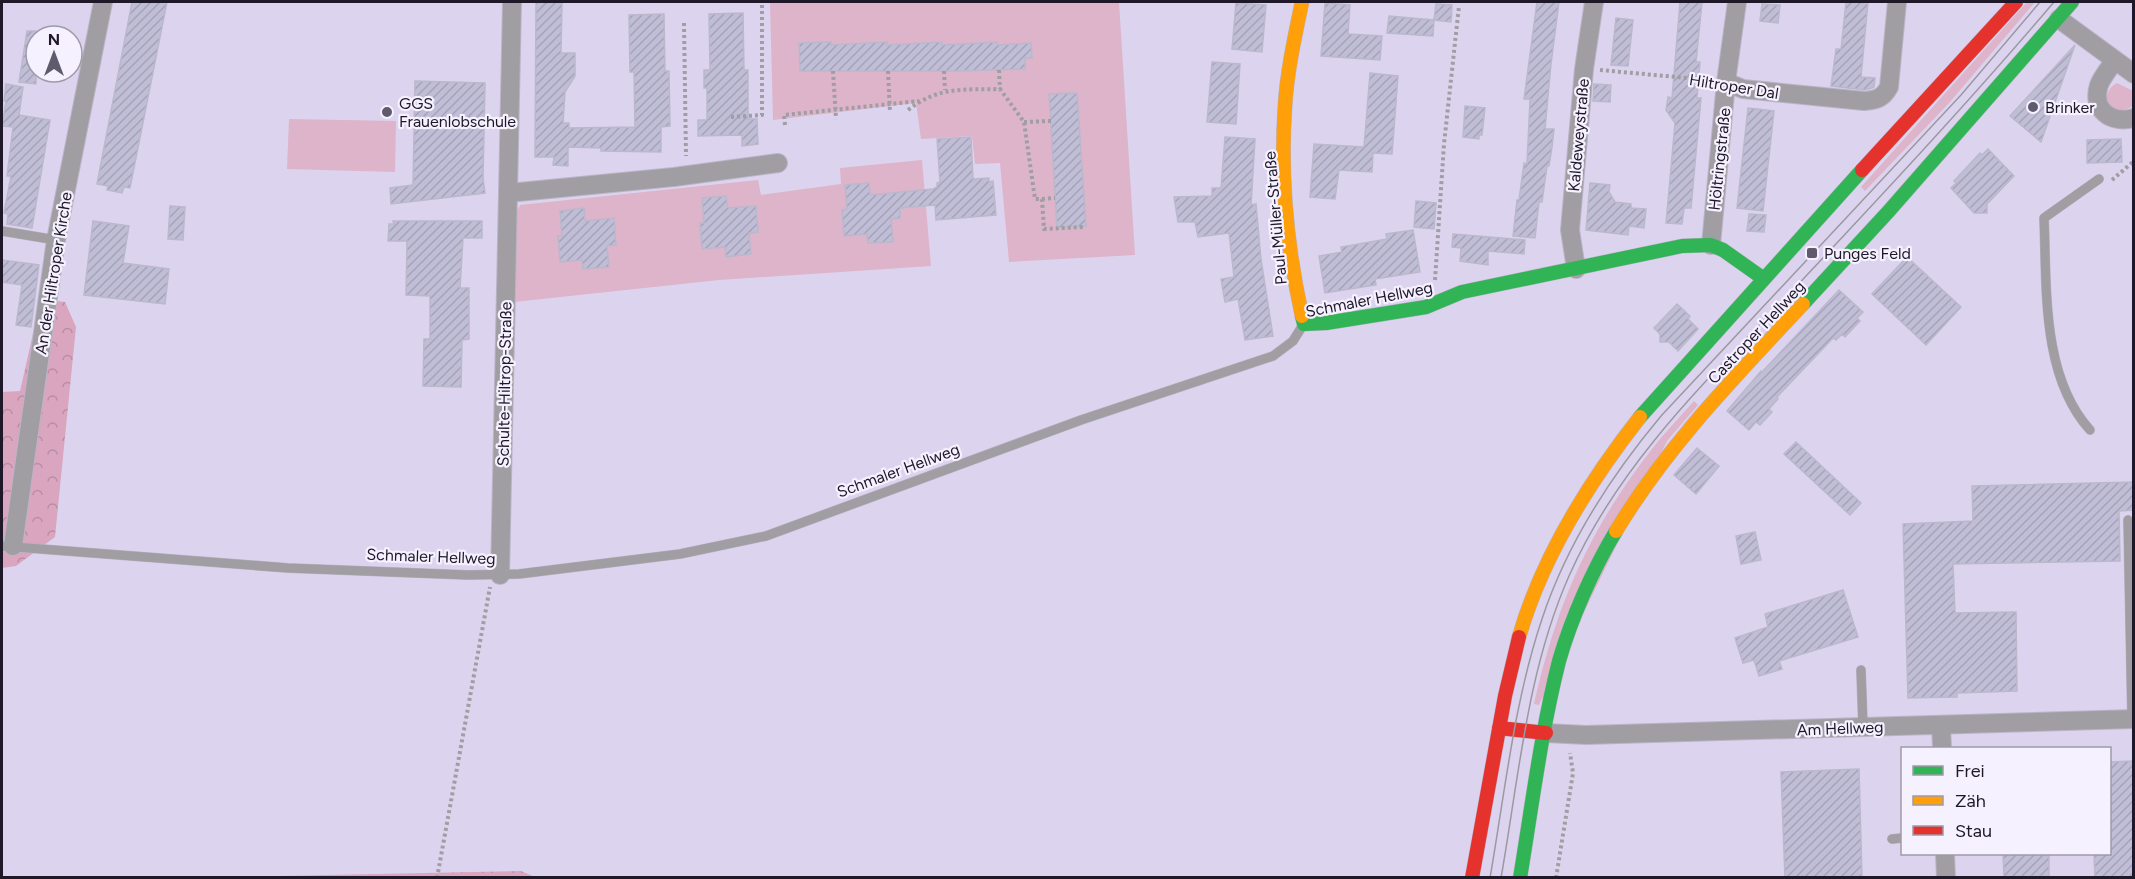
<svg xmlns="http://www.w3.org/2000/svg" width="2135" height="879" font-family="Figtree,sans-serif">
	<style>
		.grass { fill: #ddb4ca }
		.forest { fill: url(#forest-crowns) }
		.building { fill: url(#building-hatch); stroke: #bbb8cc; stroke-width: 1.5 }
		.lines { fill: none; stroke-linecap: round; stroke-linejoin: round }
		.lane-casing { stroke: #bbb4c8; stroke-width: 10 }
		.street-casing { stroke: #bbb4c8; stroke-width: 20 }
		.fast-casing { stroke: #bbb4c8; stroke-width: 15 }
		.slow-casing { stroke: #bbb4c8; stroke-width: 15 }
		.jam-casing { stroke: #bbb4c8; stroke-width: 15 }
		.path { stroke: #a09ea3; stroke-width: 4; stroke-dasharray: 3 3; stroke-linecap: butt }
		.lane { stroke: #a09ea2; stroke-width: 9 }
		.street { stroke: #a09ea2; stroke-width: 18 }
		.fast { stroke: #30b455; stroke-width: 14 }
		.slow { stroke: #ff9f0a; stroke-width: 14 }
		.jam { stroke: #e5322d; stroke-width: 14 }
		.tram { stroke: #9b98a1; stroke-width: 1.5 }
		.poi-dot { fill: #605a6d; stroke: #f5f1ff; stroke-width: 2 }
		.labels { text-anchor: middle; stroke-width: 4.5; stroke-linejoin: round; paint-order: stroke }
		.street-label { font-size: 16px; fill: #1e1828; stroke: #f5f1ff }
		.poi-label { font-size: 16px; fill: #1e1828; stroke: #f5f1ff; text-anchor: start }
	</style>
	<defs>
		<pattern id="forest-crowns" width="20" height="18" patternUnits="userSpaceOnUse" patternTransform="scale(1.5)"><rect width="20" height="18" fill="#d9a5bf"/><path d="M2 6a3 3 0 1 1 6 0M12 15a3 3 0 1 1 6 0" fill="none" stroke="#ba8da4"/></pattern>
		<pattern id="building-hatch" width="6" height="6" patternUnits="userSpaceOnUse" patternTransform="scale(1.5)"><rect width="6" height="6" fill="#c0bdd7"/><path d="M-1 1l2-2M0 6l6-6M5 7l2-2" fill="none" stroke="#a5a2b9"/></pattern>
	</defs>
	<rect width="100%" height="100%" fill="#dcd4ee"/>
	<!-- grass -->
	<path class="grass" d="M770,2h349l16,253 -126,7 -9,-99 -25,1 -3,-28 -51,3 -5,-36 -143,17z
		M2027,2h8l-85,100 -85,89 -4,-4z
		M2117,83l16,8v15c-24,14 -36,-13 -16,-23z
		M289,119l107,2 -1,51 -108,-3z
		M922,160l9,106 -212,14 -205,22 2,-89 4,-8 238,-25 3,15 80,-11 -1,-16z
		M1694,401l4,4 -31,36 -128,264 -5,-1c22,-98 55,-175 118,-255 13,-17 28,-32 42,-48z"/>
	<!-- forest -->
	<path class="forest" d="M41,299l24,3 11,25 -21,210 -39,29 -14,2v-176l18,-1z
		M521,871l14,6h-303h4z"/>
	<!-- building -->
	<path class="building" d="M132,2h35l-37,186 -6,-1 -2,6 -15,-3 1,-4 -11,-2z
		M536,2h26l-1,51h14v23l-10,16 -2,31h6v5l66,-1 -1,-55h-4l-1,-57 35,-1 1,57h4l1,55 -9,1v25l-60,-1v-3l-33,-1v19l-15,-1 1,-8h-19z
		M1537,2h22l-8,62 -6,65h9l-2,18 -3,19h-2l-5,36h-3l-4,36 -22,-2 4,-36h2l5,-37 3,1 3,-65h-6z
		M1680,2h22l-6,60h4l-3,36h4l-10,110h-7l-2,16 -16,-1 9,-100 -9,-13 2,-13 4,1z
		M1846,2h22l-7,75 14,1 -1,9 -2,1 -8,2 -33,-4 5,-37h5z
		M1236,3l30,2 -4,47 -30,-3z
		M1325,3l25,2 -2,29 34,2 -2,24 -59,-4z
		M1436,4l16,1 -1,17 -17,-2z
		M1762,4l18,1 -2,18 -18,-2z
		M743,13l1,57h4v49h9l1,25 -16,2v-11l-44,1v-16h9v-32h-3v-18h6l-1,-56z
		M1389,16l45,4 -1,16 -46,-3z
		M1616,18l17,2 -5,46 -17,-1z
		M27,31h9v53l-17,-2z
		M831,42v3l56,-3v3l55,-3v3l55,-3v3l34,-2 1,15h-7v11l-70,2h-155l-1,-28z
		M2075,45l-34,97 -31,-26z
		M1212,62l28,2 -4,60 -29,-2z
		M1370,73l28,3 -6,78 -19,-1 -1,19 -33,-2 -4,29 -25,-2 4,-53 50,3z
		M415,81l70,2 -2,95 2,15 -94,11 -1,-16 23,-3z
		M6,84l17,3 -4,28 31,5 -18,108 -25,-4 1,-10 -4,-1 7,-37h-4l6,-49 -11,-1 4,-25h-2z
		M1594,84l17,1 -1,17 -17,-1z
		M1077,93l9,133 -29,2 -8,-134z
		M1465,106l20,2 -3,27h-3v4l-16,-2z
		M1748,108l26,3 -11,100 -26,-3z
		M971,137l2,42 16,-1v4l4,-1 3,34 -60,5 -1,-15 -35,3v10l-9,1 2,23 -25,1 -1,-9 -23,2 -2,-26 5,-1 -2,-24 24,-2 1,12 63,-6 4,-2v-4l3,-1 -3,-43z
		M1225,137l30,2 -4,66 5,-1 5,55 12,77 -28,4 -7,-41 -13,3 -4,-23 13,-2 -5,-44 -31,4 -3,-15h-17l-4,-25 38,-1v-8h9z
		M2121,139l1,23 -35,1v-23z
		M1988,149l26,27 -27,28v9h-13l-23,-25 5,-5 -2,-2 26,-28 2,2z
		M1590,183l20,2 -1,7 6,10 16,2v4l15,1 -2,19 -15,-2 -1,9 -42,-5z
		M726,196l2,12 28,-2 2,26 -9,1 2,21 -25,3 -1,-10 -23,2 -2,-26h4l-2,-25z
		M1416,201l20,2 -2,26 -20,-2z
		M170,206l15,1 -2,33 -15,-1z
		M584,208l1,13 29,-3 2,27 -9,1 2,21 -26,2 -1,-9 -22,2 -2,-26h4l-2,-25z
		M1749,214l17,1 -2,17 -17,-1z
		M93,221l36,5 -6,37 46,6 -4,35 -81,-9z
		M393,221h89v17h-19l-3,50h9v51l-7,1 -1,47 -38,-1 1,-47h6v-43l-24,-1 1,-54h-19l1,-17h5z
		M1413,230l7,42 -45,7 1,6 -51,8 -6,-37 23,-4 -1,-5 46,-8 -1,-5z
		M1453,234l72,6 -1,14 -36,-3v14l-28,-4 1,-13 -9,-1z
		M1907,257l54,50 -35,38 -54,-51z
		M2,260l37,5 -8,62 -15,-2 6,-40 -20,-3z
		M1839,290l24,22 -6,6 3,3 -15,16 -3,-3 -6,6 -3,-2 -56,59 1,2 -9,10 3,3 -12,13 -4,-3 -7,8 -22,-19 34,-40 1,1z
		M1677,304l13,12 -2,3 10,10 -20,22 -9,-9h-9v-8l-6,-6z
		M1796,442l65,61 -11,12 -66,-61z
		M1697,448l22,18 -23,28 -22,-19z
		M2133,482v28l-14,1 1,50 -167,3 2,49 61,-1 1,79 -60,2v4l-49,1 -5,-174 70,-3 -1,-35z
		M1755,532l6,28 -20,4 -5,-28z
		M1843,590l15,47 -79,24 3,8 -23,7 -5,-16 -11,3 -8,-25 33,-11 -3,-13z
		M2133,761v117h-38l-1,-24h15v-92z
		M1859,769l3,109h-77l-4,-106z
		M2003,854h46v22l-45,1z"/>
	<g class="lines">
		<!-- lane casing -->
		<g class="lane-casing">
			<path id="lane" d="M2,231l54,9
				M2090,430c-49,-54 -43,-143 -46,-212l55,-39
				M2128,520l4,199
				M2,546l286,22 180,7 51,-1 161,-20 86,-18 315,-116 192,-64 20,-15 10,-16
				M1861,670l2,57
				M1892,839l10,-1"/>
		</g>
		<!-- street casing -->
		<g class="street-casing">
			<path id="street" d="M2059,19l75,55
				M2114,61c-5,8 -12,16 -15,24 -8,25 12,39 35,33
				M1726,82l17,7 121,12c13,-1 19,-3 25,-14l8,-85
				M508,193l166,-16 104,-14
				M1711,245l15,-163 11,-80
				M1576,269l-6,-39 14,-161 10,-67
				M13,546l43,-306 47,-238
				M500,575l12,-573
				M1941,725l1,23
				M1546,733l40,2 548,-16
				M1945,854l1,24"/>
		</g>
		<!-- fast casing -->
		<g class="fast-casing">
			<path id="fast" d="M1803,304l85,-92 184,-210
				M1302,316l2,8 22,-1 100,-16 36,-15 220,-46 29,-1 12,5 41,29
				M1640,417l222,-247
				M1520,878c12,-72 21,-146 39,-217 12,-42 34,-92 57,-130"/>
		</g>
		<!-- slow casing -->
		<g class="slow-casing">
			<path id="slow" d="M1302,2c-7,34 -15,69 -17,104 -5,70 2,141 17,210
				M1616,531c51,-85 120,-155 187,-227
				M1519,637c23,-80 70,-155 121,-220"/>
		</g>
		<!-- jam casing -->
		<g class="jam-casing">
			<path id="jam" d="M1862,170l154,-168
				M1499,728l47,5
				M1472,878l33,-182 14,-59"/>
		</g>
		<!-- path -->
		<path class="path" d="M684,23l2,133
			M999,70l1,19
			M1600,70l109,10
			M833,71l3,48
			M888,71l2,41
			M944,71l1,19
			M908,110c31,-24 55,-20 92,-21l24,33 11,77h7l2,30 40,-2
			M731,117l31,-2v-113
			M1024,122l27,-1
			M785,125l-1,-10 135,-14
			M2112,180l22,-19
			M1042,199l13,-1
			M1435,280l9,-136 15,-138
			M437,878l53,-291
			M1556,878l17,-105 -3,-20"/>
		<!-- lane -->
		<use href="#lane" class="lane"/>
		<!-- street -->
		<use href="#street" class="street"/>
		<!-- fast -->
		<use href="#fast" class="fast"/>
		<!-- slow -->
		<use href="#slow" class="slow"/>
		<!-- jam -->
		<use href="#jam" class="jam"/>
		<!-- tram -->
		<path class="tram" d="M1490,878c15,-86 24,-176 52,-259 25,-76 68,-142 119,-203l300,-321 79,-93
			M1501,878c18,-102 26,-207 68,-302 50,-113 139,-197 223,-285 89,-95 178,-190 262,-289"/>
	</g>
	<!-- markers -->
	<g class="poi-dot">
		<circle cx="2033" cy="107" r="6"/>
		<circle cx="387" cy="112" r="6"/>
		<rect x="1806" y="247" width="12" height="12" rx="3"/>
	</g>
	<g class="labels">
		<!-- street labels -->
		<g class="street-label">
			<text transform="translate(1734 86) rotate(9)" y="6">Hiltroper Dal</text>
			<text transform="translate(1578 135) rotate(-85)" y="6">Kaldeweystraße</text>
			<text transform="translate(1719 159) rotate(-84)" y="6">Höltringstraße</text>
			<text transform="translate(1275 218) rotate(-95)" y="6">Paul-Müller-Straße</text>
			<text transform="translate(53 273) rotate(-81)" y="6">An der Hiltroper Kirche</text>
			<text transform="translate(1369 299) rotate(-11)" y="6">Schmaler Hellweg</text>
			<text transform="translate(1756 332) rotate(-47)" y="6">Castroper Hellweg</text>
			<text transform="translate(504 384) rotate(-89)" y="6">Schulte-Hiltrop-Straße</text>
			<text transform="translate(898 470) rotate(-20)" y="6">Schmaler Hellweg</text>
			<text transform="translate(431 556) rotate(2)" y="6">Schmaler Hellweg</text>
			<text transform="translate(1840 728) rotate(-2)" y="6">Am Hellweg</text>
		</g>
		<!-- poi labels -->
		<g class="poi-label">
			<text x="399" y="109">GGS<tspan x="399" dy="18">Frauenlobschule</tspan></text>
			<text x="2045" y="113">Brinker</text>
			<text x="1824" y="259">Punges Feld</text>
		</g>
	</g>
	<!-- border -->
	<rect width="2135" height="879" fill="none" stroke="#1e1828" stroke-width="6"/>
	<!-- legend -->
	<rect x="1901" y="747" width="210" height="108" fill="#f5f1ff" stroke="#9f9aa9" stroke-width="1.5"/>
	<rect x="1913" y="766" width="30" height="9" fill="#30b455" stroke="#9f9aa9" stroke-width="1.5"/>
	<text x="1955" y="777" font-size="18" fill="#1e1828">Frei</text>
	<rect x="1913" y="796" width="30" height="9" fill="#ff9f0a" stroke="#9f9aa9" stroke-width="1.5"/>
	<text x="1955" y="807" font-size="18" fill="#1e1828">Zäh</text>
	<rect x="1913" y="826" width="30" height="9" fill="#e5322d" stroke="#9f9aa9" stroke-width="1.5"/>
	<text x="1955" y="837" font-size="18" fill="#1e1828">Stau</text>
	<!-- north arrow -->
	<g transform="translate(54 54)"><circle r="28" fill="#f5f1ff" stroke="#9f9aa9" stroke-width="1.5"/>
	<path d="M0-4.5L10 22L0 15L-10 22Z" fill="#605a6d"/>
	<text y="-9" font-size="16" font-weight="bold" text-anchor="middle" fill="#1e1828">N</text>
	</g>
</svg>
